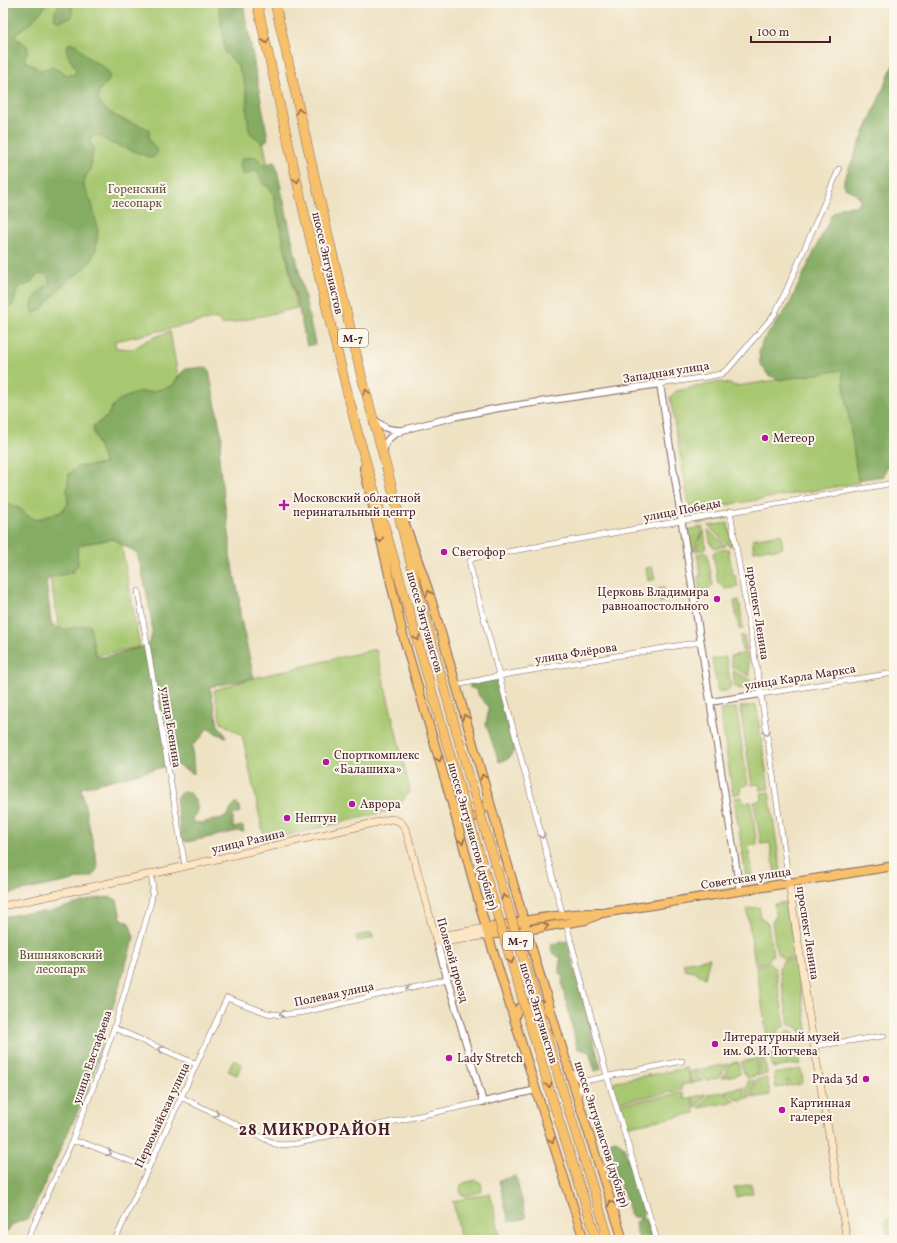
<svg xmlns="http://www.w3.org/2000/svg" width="897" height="1243" font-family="Vollkorn,serif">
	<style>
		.green { fill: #a7c871; stroke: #78744e }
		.forest { fill: #85ac63; stroke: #686647; fill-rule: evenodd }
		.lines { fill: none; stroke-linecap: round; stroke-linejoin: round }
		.minor-casing { stroke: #836360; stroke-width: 6 }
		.tertiary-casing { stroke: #836360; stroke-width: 8 }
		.secondary-casing { stroke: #836360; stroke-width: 8 }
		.primary-casing { stroke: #836360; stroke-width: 10 }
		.trunk-casing { stroke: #836360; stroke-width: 10 }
		.minor { stroke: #fff; stroke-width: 5 }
		.tertiary { stroke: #fff; stroke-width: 6 }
		.secondary { stroke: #fce6c4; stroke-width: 7 }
		.primary { stroke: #f7c06b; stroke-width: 8 }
		.trunk { stroke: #f7c06b; stroke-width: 9 }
		.trunk-bridge-casing { stroke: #836360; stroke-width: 10; stroke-linecap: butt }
		.trunk-bridge { stroke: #f7c06b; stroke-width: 9 }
		.oneway { stroke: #986748 }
		.oneway2 { stroke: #ae9aa0 }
		.poi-dot { fill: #b5179e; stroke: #fbf7ec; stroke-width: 1.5 }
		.labels { text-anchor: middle; stroke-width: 4; stroke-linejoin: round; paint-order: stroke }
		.shield { fill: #fbf7ec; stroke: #7f6065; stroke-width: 1 }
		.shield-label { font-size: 11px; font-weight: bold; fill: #4a1f2b }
		.park-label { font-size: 12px; fill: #665240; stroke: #fbf7ec }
		.street-label { font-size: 12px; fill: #4a1f2b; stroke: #fbf7ec }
		.poi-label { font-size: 12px; fill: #4a1f2b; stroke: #fbf7ec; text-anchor: start }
		.district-label { font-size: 16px; font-weight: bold; letter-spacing: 1px; fill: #4a1f2b; stroke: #fbf7ec }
	</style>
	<rect width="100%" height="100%" fill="#fbf7ec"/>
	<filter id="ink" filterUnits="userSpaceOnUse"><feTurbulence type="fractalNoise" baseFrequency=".025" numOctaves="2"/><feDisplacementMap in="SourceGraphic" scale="8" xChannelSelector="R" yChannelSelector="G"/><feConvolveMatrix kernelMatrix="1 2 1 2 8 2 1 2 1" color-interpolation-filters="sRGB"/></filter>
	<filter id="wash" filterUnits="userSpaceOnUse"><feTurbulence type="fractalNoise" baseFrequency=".012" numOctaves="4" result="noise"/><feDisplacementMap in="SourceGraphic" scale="16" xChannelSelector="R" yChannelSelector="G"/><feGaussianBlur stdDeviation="0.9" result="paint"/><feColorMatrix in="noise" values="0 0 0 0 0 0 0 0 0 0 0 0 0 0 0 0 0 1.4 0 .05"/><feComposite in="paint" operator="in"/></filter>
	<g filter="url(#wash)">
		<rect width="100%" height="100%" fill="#eee2c3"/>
		<!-- green -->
		<path class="green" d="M3,3h235l26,143 33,162 -75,17 -5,-7 -102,23 1,7 17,1 17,-10 20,-8 8,46 -5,8 -79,48 11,31 -28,3 -8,38 -8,7 -25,8 -3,-2 -30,14z
			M842,370l17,113 -169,28 -20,-114 6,-6 44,-9 17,4z
			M725,516l4,2 -32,6v-3z
			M728,523l4,22 -3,1 -21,-20z
			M703,527l-9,24 -3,1 -4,-22z
			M704,530l2,19 -10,2z
			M708,530l18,16 -12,2 -1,-3h-2z
			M781,534l2,14 -13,2 -1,-2 -15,3 -2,-12z
			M120,537l20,110 -49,9 -31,-23 -10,-56 12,-29z
			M728,549l5,26h2l3,12 -13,2 -3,-4 -4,-1 -5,-31 2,-1v-1z
			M706,552l1,1 6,32 -4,3 -1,4 -8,1 -2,-17h3l-4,-22z
			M652,567l3,12 -7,2 -2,-13z
			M664,588l3,13 -7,1 -2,-13z
			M739,600l4,29h-4l-5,-28z
			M740,636h4l3,15h-5z
			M376,649l34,141 -13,19 -132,32 -23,-106 -21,-12 -7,-33 40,-12z
			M747,653l3,23 -18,-9 -1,-11z
			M726,657l5,30 -2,1v2l-11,2 -6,-33z
			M733,671l18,9 1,7 -14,2v-3l-3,1z
			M756,705l13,84 -9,1 -1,-6 -7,1 -12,-78z
			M736,708l12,77 -8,2 1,6 -8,2 -13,-85z
			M769,792l12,80 -6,1 -5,-30 -9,1 -7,-42 8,-2 -1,-6z
			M742,797l1,6 8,-1 6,43 -9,1 5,30 -7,1 -12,-79z
			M787,902l9,55 -13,2 -3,-4 -3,-1 -5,-31 4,-8 -2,-11z
			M759,907l2,11 7,6 5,31 -3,2 -1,4 -14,3 -8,-55z
			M372,933l1,5 -16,3 -1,-5z
			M710,958l-5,20 -11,-7 -9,-2 -2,-6z
			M796,959l12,77h-5c-3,-7 -6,-10 -14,-11l-10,-58 2,-1 2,-5z
			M769,963l4,4 2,1 10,58c-7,3 -9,7 -10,15l-7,1 -12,-76z
			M788,1031c5,1 6,2 8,7l-14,2c1,-5 2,-7 6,-9z
			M796,1050l3,2 2,12 -28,4 -3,-14 14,-2 1,5h2l-1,-6z
			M764,1057l3,17 -10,2 4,-18z
			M759,1058l-4,18 -8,2 -1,-5h-3l-2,-11z
			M233,1060l9,4 -5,11 -9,-4z
			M738,1062l2,12 -19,4 11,-15z
			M729,1064l-11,14 -11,2 -15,-9z
			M687,1068l3,15 -9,2 1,5 -64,12 -5,-16v-3l3,-2z
			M801,1069l2,12 -2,3 -11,2 -1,-6h-2l1,6 -12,2 -2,-14z
			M689,1071l15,10 -13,2z
			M767,1078l3,17 -18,3 4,-18z
			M754,1080l-4,18 -3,1 -1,-12 2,-1 -1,-5z
			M743,1087l2,12 -6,1 -15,-9z
			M721,1092l15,9 -37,7 10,-14z
			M683,1093l1,6 8,-2 3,16 -66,13 -3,-1 -2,-2 -5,-19z
			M706,1094l-10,14 -3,-11z
			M476,1180l5,3 1,5 -1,3 -14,5 -5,-1 -2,-4 1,-6 3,-2z
			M751,1184l2,9 -17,4 -2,-9z
			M490,1193l11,47h-40l-8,-39z
			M892,1219l2,16 -7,1 -2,-16z"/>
		<!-- forest -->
		<path class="forest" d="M3,3h44c-5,8 -12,16 -19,22 -5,3 -9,6 -13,10v2l12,9 1,5 -3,5v5l15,9 12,-3 15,8 8,-1 1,-5c-4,-7 -12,-16 -8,-25 3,0 6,-1 9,1 3,3 5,7 8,10 9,8 19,9 25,20l-2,7c-21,13 -4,29 12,36 10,5 20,6 29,12v9l8,12v3l-5,4 -41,-15 -12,-8 -6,1 -4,4 4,7v5l-3,18 -5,8 -1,9 8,17 6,27 -2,18 -5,13 -7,7 -14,10 -13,12 -15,18 -8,4c-7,-12 7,-22 15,-30v-5l-3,-4c-16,0 -10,7 -18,10 -4,2 -9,1 -11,6 -2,3 -1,6 -2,9 -2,7 -6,11 -12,14v-220c9,-6 5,-10 0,-18z
			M61,3h12l-2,3 2,8 -2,4 -12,3 -4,-1c-2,-7 1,-12 6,-17z
			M218,3h25l25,136 -5,4 -2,-1 -3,-3 -7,-5 -2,-4 -2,-17v-16l-4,-19 -6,-13 -12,-13 -2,-15 -2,-17z
			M894,63v402h-4l-4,3 -2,8 -26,4 -16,-110 -62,10 -12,-5 -8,-12 -1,-11 4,-12 25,-33 44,-93 10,-7 13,-1 5,-4c-2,-9 -8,-11 -16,-14v-8z
			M252,157h4l6,7h6l7,-3 40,183 -8,2 -34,-152 -3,-6c-11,-4 -7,-10 -14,-18l-11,5 -3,-1 -2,-9v-3l2,-3z
			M207,367l2,4 13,67 -3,18 1,14 10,70v15l9,41 1,19 14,63 -44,9 8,38 5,6 3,6 -9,-3 -10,-7c-3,8 -8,14 -15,18l2,29 -19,-10 -94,24 17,79 -5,9 -90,19v-392h4l12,5 9,8 8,4 25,-8 7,-8 -1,-13 2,-17 8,-7 28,-3 -11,-31 -1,-7 6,-4 8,-5 5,-10 7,-7 19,-8h11l20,-5 4,-2 9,-13 4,-3zM113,539l24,14c4,16 19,72 14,85 -1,3 -4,6 -5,8l-43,11h-5l-3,-4 -5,-28 -25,4 -8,-1 -6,-6 -5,-40 5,-5 16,-3 6,-2 5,-8 -1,-16 6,-4z
			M497,679l18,70 -7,10 -9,3 -13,-38 3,-17 -10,-11 -2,-6 -8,-3 1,-2z
			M184,791c9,1 16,14 12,23 0,0 -4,4 -4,5l2,3 7,1 25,-6 10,-15 4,6v4l-7,3v13l10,-2 1,6 -6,-1 -51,11 -4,-2 -2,-3 -5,-39 2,-3z
			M110,897l7,3 4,18 8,5 5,14 -44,147 -61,134 -15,6 -11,11v-318l20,-4 25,-1 45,-13z
			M567,941l34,128 -6,2 -6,-19 -12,-4 -15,-64 1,-7 -4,-3v-8l2,-10 -2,1 -7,-5 -1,-8z
			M616,1140l8,7 9,28 -2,5 4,4 9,26 -2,6c6,7 10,16 8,24h-11l-3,-10 -1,-8 5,-2 -1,-3h-6l-4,-5 -4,-16 -4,-5 -1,-9 -4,-7 -2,-17 -4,-7 -1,-9z
			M516,1176l10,42 -17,4 -10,-42z"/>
	</g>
	<g filter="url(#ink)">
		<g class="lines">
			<!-- minor casing -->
			<g class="minor-casing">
				<path id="minor" d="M660,384l46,-7 15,-3 8,-6 45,-53 13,-26 52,-120
					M730,511l31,183 28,189
					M138,591l47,275
					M456,685l53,-11 191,-32
					M761,694l133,-21
					M563,916l-93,-350v-5l3,-3 421,-75
					M566,923l41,153 50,164
					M114,1028l82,36
					M814,1046l70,-10
					M571,1072l9,7 5,2
					M578,1095l3,-10 4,-4 97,-20
					M181,1097l94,47c20,3 38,-5 57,-9 51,-11 101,-22 151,-33
					M72,1141l12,2 64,25
					M27,1240l45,-99 22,-56 20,-57 29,-97 8,-29 2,-14 -2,-14
					M115,1240l112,-242 40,15 14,2 24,-3 142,-33"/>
			</g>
			<!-- tertiary casing -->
			<g class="tertiary-casing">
				<path id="tertiary" d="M374,419c11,10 14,11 29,11 -10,5 -19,9 -19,21
					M403,430l50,-13 46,-9 161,-24 80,507
					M710,702l51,-8
					M437,943l46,159 53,-12"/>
			</g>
			<!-- secondary casing -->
			<g class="secondary-casing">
				<path id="secondary" d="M789,883l23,152 35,205
					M3,906l148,-32 240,-55c10,1 12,5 16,14l30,110 51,-8
					M435,937l51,-9"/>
			</g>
			<!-- primary casing -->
			<g class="primary-casing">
				<path id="primary" d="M364,468l40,171 48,165 34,124 50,162 48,150
					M403,518l25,71 12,40 93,323 45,148 45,140
					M454,808l2,3 7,7c15,2 21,-7 26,-20
					M486,928c38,-7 78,-16 117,-15l291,-47
					M488,935l32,-4 66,-11 12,-5
					M515,1022c-2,-21 24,-25 35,-9"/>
			</g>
			<!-- trunk casing -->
			<g class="trunk-casing">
				<path id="trunk" d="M257,3c32,144 64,288 101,431l98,342
					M275,3l43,189 43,182 30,110 28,112 49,177
					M568,1108l41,132
					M556,1111l41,129"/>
			</g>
			<!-- minor -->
			<use href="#minor" class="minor"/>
			<!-- tertiary -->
			<use href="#tertiary" class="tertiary"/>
			<!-- secondary -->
			<use href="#secondary" class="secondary"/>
			<!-- primary -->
			<use href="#primary" class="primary"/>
			<!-- trunk -->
			<use href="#trunk" class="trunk"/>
			<!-- trunk-bridge casing -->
			<g class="trunk-bridge-casing">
				<path id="trunk-bridge" d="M468,773l100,335
					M456,776l100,335"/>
			</g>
			<!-- trunk-bridge -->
			<use href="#trunk-bridge" class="trunk-bridge"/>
		</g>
		<!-- one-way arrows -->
		<defs><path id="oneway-chevron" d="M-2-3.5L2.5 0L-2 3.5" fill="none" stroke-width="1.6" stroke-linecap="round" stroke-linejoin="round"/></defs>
		<g class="oneway">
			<use href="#oneway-chevron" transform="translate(266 41) rotate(78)"/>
			<use href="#oneway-chevron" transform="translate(299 111) rotate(-103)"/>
			<use href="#oneway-chevron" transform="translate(297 180) rotate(77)"/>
			<use href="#oneway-chevron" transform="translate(366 392) rotate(-105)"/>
			<use href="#oneway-chevron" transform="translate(380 540) rotate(77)"/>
			<use href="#oneway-chevron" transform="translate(429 593) rotate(-108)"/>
			<use href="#oneway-chevron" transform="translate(417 638) rotate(74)"/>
			<use href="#oneway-chevron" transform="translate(465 717) rotate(-106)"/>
			<use href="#oneway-chevron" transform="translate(439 759) rotate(74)"/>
			<use href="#oneway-chevron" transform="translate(483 777) rotate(-106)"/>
			<use href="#oneway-chevron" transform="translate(462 841) rotate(75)"/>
			<use href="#oneway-chevron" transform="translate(504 897) rotate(-107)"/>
			<use href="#oneway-chevron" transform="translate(546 926) rotate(-9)"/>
			<use href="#oneway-chevron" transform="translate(511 961) rotate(73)"/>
			<use href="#oneway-chevron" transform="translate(549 1085) rotate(73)"/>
			<use href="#oneway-chevron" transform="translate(552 1140) rotate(72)"/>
			<use href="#oneway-chevron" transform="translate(611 1203) rotate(-108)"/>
		</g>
		<g class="oneway2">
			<use href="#oneway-chevron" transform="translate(767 733) rotate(81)"/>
			<use href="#oneway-chevron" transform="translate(542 836) rotate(75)"/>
			<use href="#oneway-chevron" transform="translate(409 988) rotate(167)"/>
			<use href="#oneway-chevron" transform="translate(282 1014) rotate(180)"/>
			<use href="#oneway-chevron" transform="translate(161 1049) rotate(-156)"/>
			<use href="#oneway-chevron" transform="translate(216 1114) rotate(27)"/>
			<use href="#oneway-chevron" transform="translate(109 1153) rotate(21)"/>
		</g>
	</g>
	<!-- markers -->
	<g class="poi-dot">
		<circle cx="765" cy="438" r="4"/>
		<path d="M282 499h4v4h4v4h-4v4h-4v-4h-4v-4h4z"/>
		<circle cx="444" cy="552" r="4"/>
		<circle cx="717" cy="599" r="4"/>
		<circle cx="326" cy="762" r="4"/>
		<circle cx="352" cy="804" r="4"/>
		<circle cx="287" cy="818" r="4"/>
		<circle cx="715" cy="1044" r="4"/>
		<circle cx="449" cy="1058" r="4"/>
		<circle cx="866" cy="1079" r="4"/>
		<circle cx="782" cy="1110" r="4"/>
	</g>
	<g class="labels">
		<!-- shield labels -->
		<g class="shield">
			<rect x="338" y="329" width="30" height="18" rx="3"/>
			<rect x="503" y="932" width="30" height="18" rx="3"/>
		</g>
		<g class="shield-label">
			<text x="353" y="342">М-7</text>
			<text x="518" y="945">М-7</text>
		</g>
		<!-- park labels -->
		<g class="park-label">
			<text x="137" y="193">Горенский<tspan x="137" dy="14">лесопарк</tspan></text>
			<text x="61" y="959">Вишняковский<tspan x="61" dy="14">лесопарк</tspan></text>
		</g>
		<!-- street labels -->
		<g class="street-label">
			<text transform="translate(328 263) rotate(77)" y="4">шоссе Энтузиастов</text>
			<text transform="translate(666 372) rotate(-9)" y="4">Западная улица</text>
			<text transform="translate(682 510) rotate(-11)" y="4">улица Победы</text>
			<text transform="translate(758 613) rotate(81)" y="4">проспект Ленина</text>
			<text transform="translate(425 622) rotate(74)" y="4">шоссе Энтузиастов</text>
			<text transform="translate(576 653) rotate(-9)" y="4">улица Флёрова</text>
			<text transform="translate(800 677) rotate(-9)" y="4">улица Карла Маркса</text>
			<text transform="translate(171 727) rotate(81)" y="4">улица Есенина</text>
			<text transform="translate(473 836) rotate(74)" y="4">шоссе Энтузиастов (дублёр)</text>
			<text transform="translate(248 841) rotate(-13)" y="4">улица Разина</text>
			<text transform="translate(746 878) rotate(-9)" y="4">Советская улица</text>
			<text transform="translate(808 933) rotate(81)" y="4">проспект Ленина</text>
			<text transform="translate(453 960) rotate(74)" y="4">Полевой проезд</text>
			<text transform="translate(334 994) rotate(-12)" y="4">Полевая улица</text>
			<text transform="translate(539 1013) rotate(73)" y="4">шоссе Энтузиастов</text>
			<text transform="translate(92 1057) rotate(-71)" y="4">улица Евстафьева</text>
			<text transform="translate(162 1115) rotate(-65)" y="4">Первомайская улица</text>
			<text transform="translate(602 1134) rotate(72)" y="4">шоссе Энтузиастов (дублёр)</text>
		</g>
		<!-- poi labels -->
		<g class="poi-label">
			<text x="773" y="442">Метеор</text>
			<text x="293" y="502">Московский областной<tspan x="293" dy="14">перинатальный центр</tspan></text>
			<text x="452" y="556">Светофор</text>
			<text x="709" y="596" text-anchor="end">Церковь Владимира<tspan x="709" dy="14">равноапостольного</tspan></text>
			<text x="334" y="759">Спорткомплекс<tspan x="334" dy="14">«Балашиха»</tspan></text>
			<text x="360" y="808">Аврора</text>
			<text x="295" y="822">Нептун</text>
			<text x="723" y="1041">Литературный музей<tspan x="723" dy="14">им. Ф. И. Тютчева</tspan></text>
			<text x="457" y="1062">Lady Stretch</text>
			<text x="858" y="1083" text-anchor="end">Prada 3d</text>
			<text x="790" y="1107">Картинная<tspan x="790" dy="14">галерея</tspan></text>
		</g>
		<!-- district labels -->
		<g class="district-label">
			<text x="315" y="1135">28 МИКРОРАЙОН</text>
		</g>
	</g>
	<!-- margin -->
	<rect width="897" height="1243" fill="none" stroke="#fbf7ec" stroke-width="16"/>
	<!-- scale -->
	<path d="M751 36v6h79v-6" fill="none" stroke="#4a1f2b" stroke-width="2"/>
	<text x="757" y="36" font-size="12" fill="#4a1f2b" stroke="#fbf7ec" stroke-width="3" paint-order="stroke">100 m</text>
</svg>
